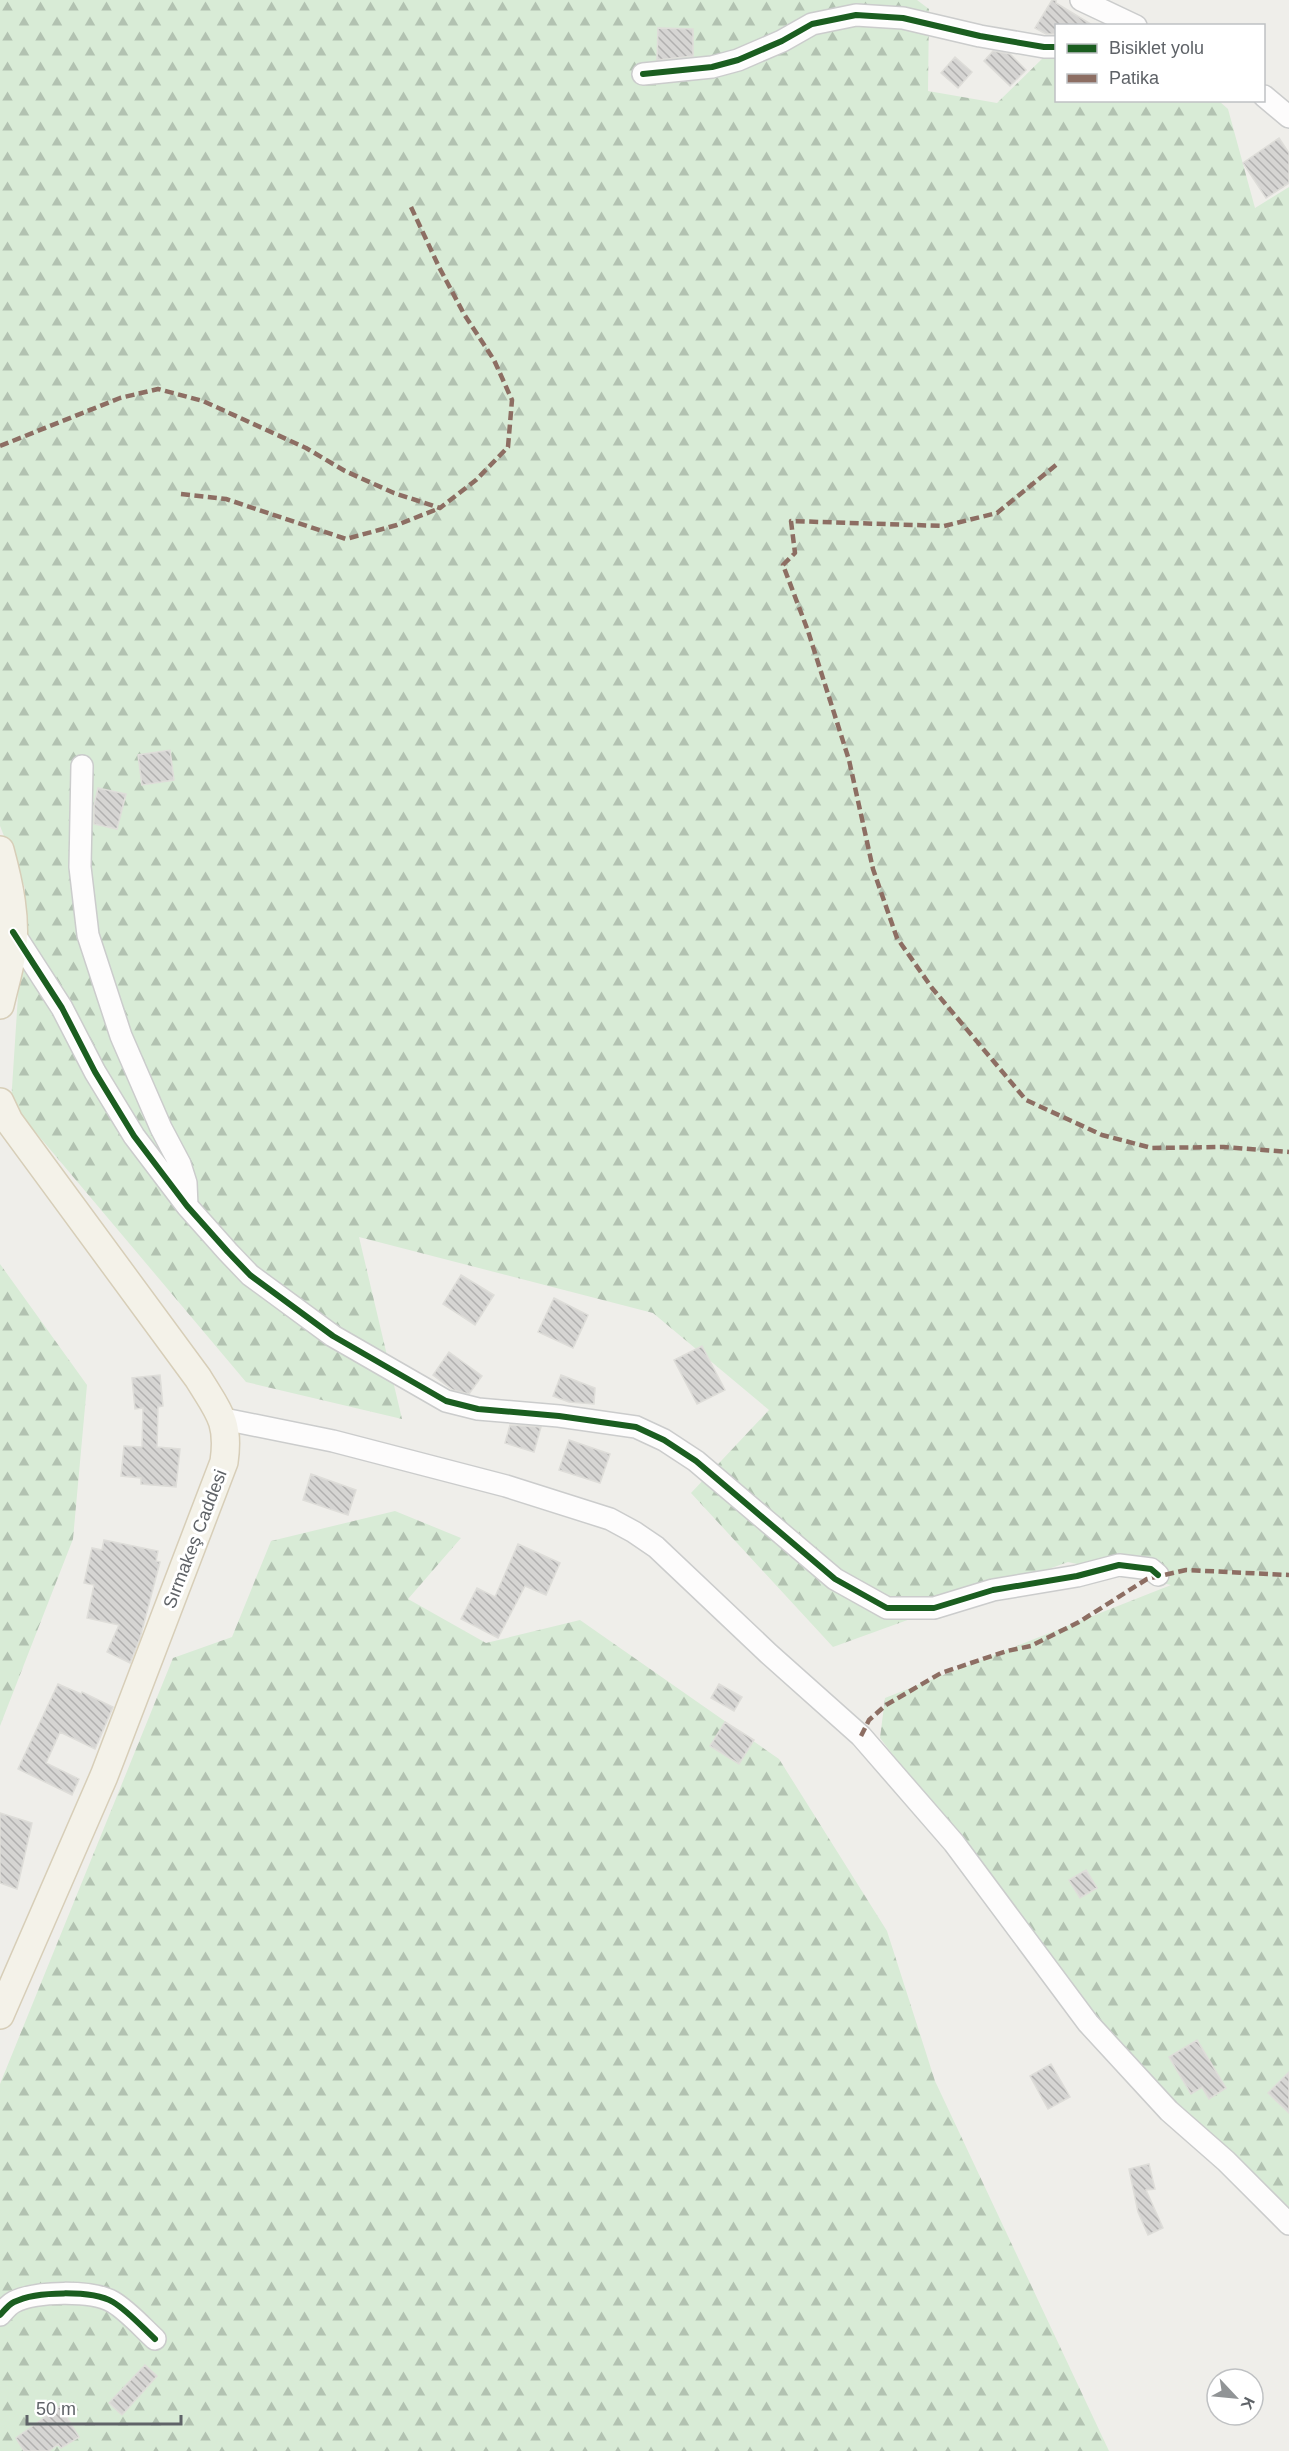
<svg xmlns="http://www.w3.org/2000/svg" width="1289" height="2451" font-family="Helvetica,sans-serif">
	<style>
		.forest { fill: url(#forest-firs) }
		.building { fill: url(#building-back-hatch); stroke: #deddd9; stroke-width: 1.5 }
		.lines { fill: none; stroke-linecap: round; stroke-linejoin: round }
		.minor-casing { stroke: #cbcccc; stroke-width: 24 }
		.major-casing { stroke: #d7ceb8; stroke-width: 30 }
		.minor { stroke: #fdfcfc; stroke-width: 21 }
		.major { stroke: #f4f2e9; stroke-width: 27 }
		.quiet { stroke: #8d6e63; stroke-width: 4.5; stroke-dasharray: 9 4.5; stroke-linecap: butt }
		.cycleway-casing { stroke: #fff; stroke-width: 10 }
		.cycleway { stroke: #1b5e20; stroke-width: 6 }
		.labels { text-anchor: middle; stroke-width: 6; stroke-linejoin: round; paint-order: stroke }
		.street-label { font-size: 18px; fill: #5f6368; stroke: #fff }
	</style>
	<defs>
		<pattern id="forest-firs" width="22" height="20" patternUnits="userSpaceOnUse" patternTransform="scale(1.5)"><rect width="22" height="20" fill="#d8ebd6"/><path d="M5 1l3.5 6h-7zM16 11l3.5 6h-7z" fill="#b2c2b1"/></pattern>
		<pattern id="building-back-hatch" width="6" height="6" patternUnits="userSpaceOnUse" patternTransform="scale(1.5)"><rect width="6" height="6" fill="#d6d5d3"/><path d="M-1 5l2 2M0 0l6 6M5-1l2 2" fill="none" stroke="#b1b0af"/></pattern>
	</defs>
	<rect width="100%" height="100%" fill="#efeeea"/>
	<!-- forest -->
	<path class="forest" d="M0,0h917l12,9 -1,82 69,12 48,-47 11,-1v45l163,1 9,8 27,99 34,-21v2020l-94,-84 -113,-121 -202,-264 5,-40 286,-113 -103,-23 -235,85 -142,-154 78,-83 -116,-97 -294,-76 43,182 -156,-37 -235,-279 14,-215 -25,-62z
		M0,1264l87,121 -14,154 -73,187z
		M395,1511l66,27 -53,61 78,44 94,-23 199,139 108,172 48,150 174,370h-1109v-367l173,-426 59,-21 39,-96z"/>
	<!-- building -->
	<path class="building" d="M1052,0h4v3l38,23h-38v8h-10l-11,-6z
		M658,28l35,1v27l-36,4z
		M993,51l17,3 16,16 -16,16 -26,-25z
		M955,57l17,15 -14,16 -17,-15z
		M1279,138l10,15v30l-23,15 -23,-35z
		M170,750l4,30 -32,5 -4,-30z
		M98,788l28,6 -9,35 -23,-5v-19z
		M461,1275l33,20 -19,30 -32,-21z
		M554,1298l34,17 -15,33 -35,-16z
		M702,1346l23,44 -28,14 -23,-44z
		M449,1352l33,24 -13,18 -16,-4 -20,-15z
		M160,1375l3,31 -5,1 -1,40 23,2 -4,38 -35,-3v-6l-20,-2 3,-30 18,1 1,-39 -8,1 -3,-31z
		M561,1375l34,13 -1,16 -25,-2 -16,-6z
		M510,1425l31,2 -7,25 -29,-9z
		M569,1440l41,14 -10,29 -41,-13z
		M311,1474l45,16 -8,25 -45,-15z
		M104,1540l54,11 -2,10 4,1 -20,76 -10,25 -23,-11 12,-27 -32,-7 7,-33 -10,-2 8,-35 10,2z
		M518,1544l42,19 -14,32 -21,-9 -27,52 -37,-19 16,-31 18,9z
		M58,1684l23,10 1,-2 31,15 -18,42 -35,-17 -14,31 33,16 -7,16 -54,-26z
		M719,1684l23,13 -8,14 -23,-13z
		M725,1722l29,18 -15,24 -29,-18z
		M0,1813l32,10 -15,66 -17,-6z
		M1086,1870l11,18 -17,10 -11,-18z
		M1197,2040l29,48 -17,11 -7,-12 -11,7 -22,-37z
		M1051,2064l19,33 -22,12 -18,-33z
		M1289,2072v41l-21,-20z
		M1149,2164l6,25 -9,1 17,38 -15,7 -10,-23 -9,-43z
		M145,2365l12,11 -35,39 -13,-12z
		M60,2406l19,31 -18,11 -3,-4 -9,7h-25l-8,-13z"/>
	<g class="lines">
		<!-- minor casing -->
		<g class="minor-casing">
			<path id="minor" d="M1081,0l55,26
				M643,74l69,-7 26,-7 44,-19 30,-17 44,-9 47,3 77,18 64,11h12
				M1264,96l25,21
				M82,766l-2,101 8,68 33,101 40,92 19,36 6,19 1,23
				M13,932l49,76 33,64 39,64 53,70 41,46 22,23 83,61 113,65 32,8 81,7 77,11 28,13 32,21 139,118 52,29h47l59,-18 84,-14 42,-11 32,4 7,6
				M224,1419l109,22 173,45 104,33 24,13 22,15 113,107 92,82 93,107 134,180 81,88 57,50 63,63
				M0,2315c4,-4 8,-10 14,-13 22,-11 78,-12 99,0 15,9 29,25 42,37"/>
		</g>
		<!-- major casing -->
		<g class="major-casing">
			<path id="major" d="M0,850c9,33 17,69 12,103 -3,18 -8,35 -12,52
				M0,1102l9,19 189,257c20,33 32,43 26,84l-120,314 -104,239"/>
		</g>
		<!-- minor -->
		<use href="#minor" class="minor"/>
		<!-- major -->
		<use href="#major" class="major"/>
		<!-- quiet -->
		<path class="quiet" d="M0,446l120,-48 38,-9 45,12 103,47 39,23 49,22 46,15 36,-28 32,-33 4,-47 -18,-40 -30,-46 -25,-47 -28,-60
			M1056,465l-59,48 -53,13 -153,-5 4,32 -12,12 25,66 41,129 24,109 24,69 35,50 63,75 31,37 76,35 50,13 72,-1 65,5
			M181,494l45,5 120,40 51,-14 43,-17
			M861,1736l8,-16 17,-15 55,-32 66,-22 24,-5 48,-24 68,-43 39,-9 103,5"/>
		<!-- cycleway casing -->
		<g class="cycleway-casing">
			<path id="cycleway" d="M643,74l69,-7 26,-7 44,-19 30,-17 44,-9 47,3 77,18 64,11h12
				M13,932l49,76 33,64 39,64 53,70 41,46 22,23 83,61 113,65 32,8 81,7 77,11 28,13 32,21 139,118 52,29h47l59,-18 84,-14 42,-11 32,4 7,6
				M0,2315c4,-4 8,-10 14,-13 22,-11 78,-12 99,0 15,9 29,25 42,37"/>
		</g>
		<!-- cycleway -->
		<use href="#cycleway" class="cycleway"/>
	</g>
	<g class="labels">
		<!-- street labels -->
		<g class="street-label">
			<text transform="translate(195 1539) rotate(-69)" y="6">Sırmakeş Caddesi</text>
		</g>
	</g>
	<!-- legend -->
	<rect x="1055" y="24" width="210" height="78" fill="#ffffff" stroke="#bfc1c3" stroke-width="1.5"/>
	<rect x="1067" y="44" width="30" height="9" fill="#1b5e20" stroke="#bfc1c3" stroke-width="1.5"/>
	<text x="1109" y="54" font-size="18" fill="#5f6368">Bisiklet yolu</text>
	<rect x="1067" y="74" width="30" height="9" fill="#8d6e63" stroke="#bfc1c3" stroke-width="1.5"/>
	<text x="1109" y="84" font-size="18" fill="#5f6368">Patika</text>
	<!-- north arrow -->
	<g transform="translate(1235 2397) rotate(116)"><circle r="28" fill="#ffffff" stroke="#bfc1c3" stroke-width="1.5"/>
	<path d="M0-4.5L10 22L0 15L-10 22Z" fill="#919496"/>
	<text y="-9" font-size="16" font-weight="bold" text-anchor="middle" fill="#5f6368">K</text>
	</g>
	<!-- scale -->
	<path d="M27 2415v9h154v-9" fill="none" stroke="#5f6368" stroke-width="3"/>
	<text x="36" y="2415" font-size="18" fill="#5f6368" stroke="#ffffff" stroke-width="4.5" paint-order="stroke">50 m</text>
</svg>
